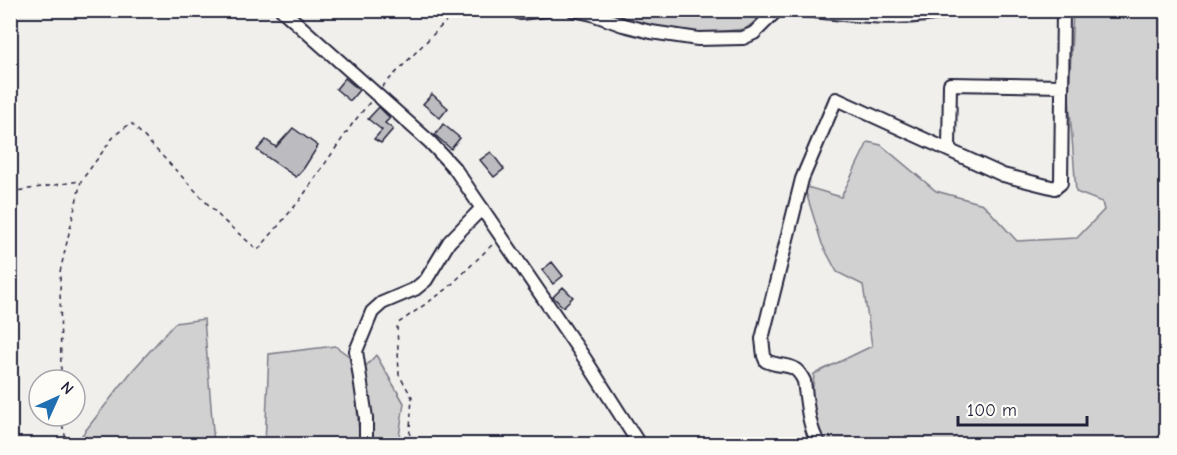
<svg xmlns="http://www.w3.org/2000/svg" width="1177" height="455" font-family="'Comic Neue',sans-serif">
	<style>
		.green { fill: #d2d1d1; stroke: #7a7a86; stroke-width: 1.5 }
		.building { fill: #bcbcc0; stroke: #22223b; stroke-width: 1.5 }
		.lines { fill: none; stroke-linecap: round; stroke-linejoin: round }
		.minor-casing { stroke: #22223b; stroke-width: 16 }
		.path { stroke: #22223b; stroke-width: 1.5; stroke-dasharray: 4.5 4.5; stroke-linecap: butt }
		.minor { stroke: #fdfcf7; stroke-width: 12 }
	</style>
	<rect width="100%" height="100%" fill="#f0efec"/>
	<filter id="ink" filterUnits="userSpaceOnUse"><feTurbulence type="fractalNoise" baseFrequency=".0167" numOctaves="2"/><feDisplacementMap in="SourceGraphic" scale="12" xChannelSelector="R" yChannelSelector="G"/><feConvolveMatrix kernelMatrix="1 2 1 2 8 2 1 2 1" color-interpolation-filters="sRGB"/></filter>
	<g filter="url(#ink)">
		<!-- green -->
		<path class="green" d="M613,11h156l-24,18 -40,4 -70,-8z
			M1073,11h93v433h-340l-15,-34 3,-36 58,-28 -9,-61 -26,-13 -15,-28 -18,-58 37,11 27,-55 13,3 55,46 47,13 34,37 60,-3 27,-28 -2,-8 -26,-10 -7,-95z
			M204,319l10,125h-139l57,-73 43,-48z
			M335,346l18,13 7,85h-95l4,-90z
			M376,355l28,48 -6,41h-26l-8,-76z"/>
		<!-- building -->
		<path class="building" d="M345,78l14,12 -9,11 -14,-12z
			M432,94l16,14 -8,10 -17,-14z
			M379,107l11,11 -5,5 8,6 -12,14 -7,-4 8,-9 -14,-11z
			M443,124l17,14 -9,11 -16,-14z
			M293,128l25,18 -14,22 -8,9 -39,-27 9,-10 10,7z
			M491,152l13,17 -10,8 -14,-17z
			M552,262l11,14 -10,8 -11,-14z
			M563,287l10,10 -10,10 -10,-10z"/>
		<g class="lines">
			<!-- minor casing -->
			<g class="minor-casing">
				<path id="minor" d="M282,10l148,132 25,27 130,190 54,85
					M515,10l5,3 27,-3
					M573,10l19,4 31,11 28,7 47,7 45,-1 11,-5 23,-23
					M802,10c47,4 104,13 150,0
					M949,149l1,-65 112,2
					M366,444v-26l-10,-67 16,-39 10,-9 33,-14 11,-9 23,-38 33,-34
					M819,444c-11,-18 -12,-42 -15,-63 -10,-21 -21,-12 -38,-20l-2,-5 -2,-17 40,-160 34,-80 167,76 52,13 6,-5 2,-173"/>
			</g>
			<!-- path -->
			<path class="path" d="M382,87l75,-77
				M10,192l70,-11
				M61,380l-1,-108 21,-91 34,-46 16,-12 93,98 34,29 42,-50 53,-77 17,-21
				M60,416l6,23v5
				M409,444l3,-47 -13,-22 -2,-51 50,-35 47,-46"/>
			<!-- minor -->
			<use href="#minor" class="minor"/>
		</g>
	</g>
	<!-- margin -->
	<rect width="1177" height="455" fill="none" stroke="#fdfcf7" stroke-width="36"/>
	<rect x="18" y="18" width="1141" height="419" fill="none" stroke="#22223b" stroke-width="2" filter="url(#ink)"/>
	<!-- north arrow -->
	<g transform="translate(57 398) rotate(45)"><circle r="28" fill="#fdfcf7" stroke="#a5a5ac" stroke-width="1.5"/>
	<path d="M0-4.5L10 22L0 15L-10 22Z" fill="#1f6fb2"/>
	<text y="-9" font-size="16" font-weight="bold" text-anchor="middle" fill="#22223b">N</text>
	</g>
	<!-- scale -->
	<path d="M958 416v9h129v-9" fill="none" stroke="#22223b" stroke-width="3"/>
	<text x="967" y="416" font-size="18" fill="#22223b" stroke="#fdfcf7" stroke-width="4.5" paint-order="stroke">100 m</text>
</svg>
